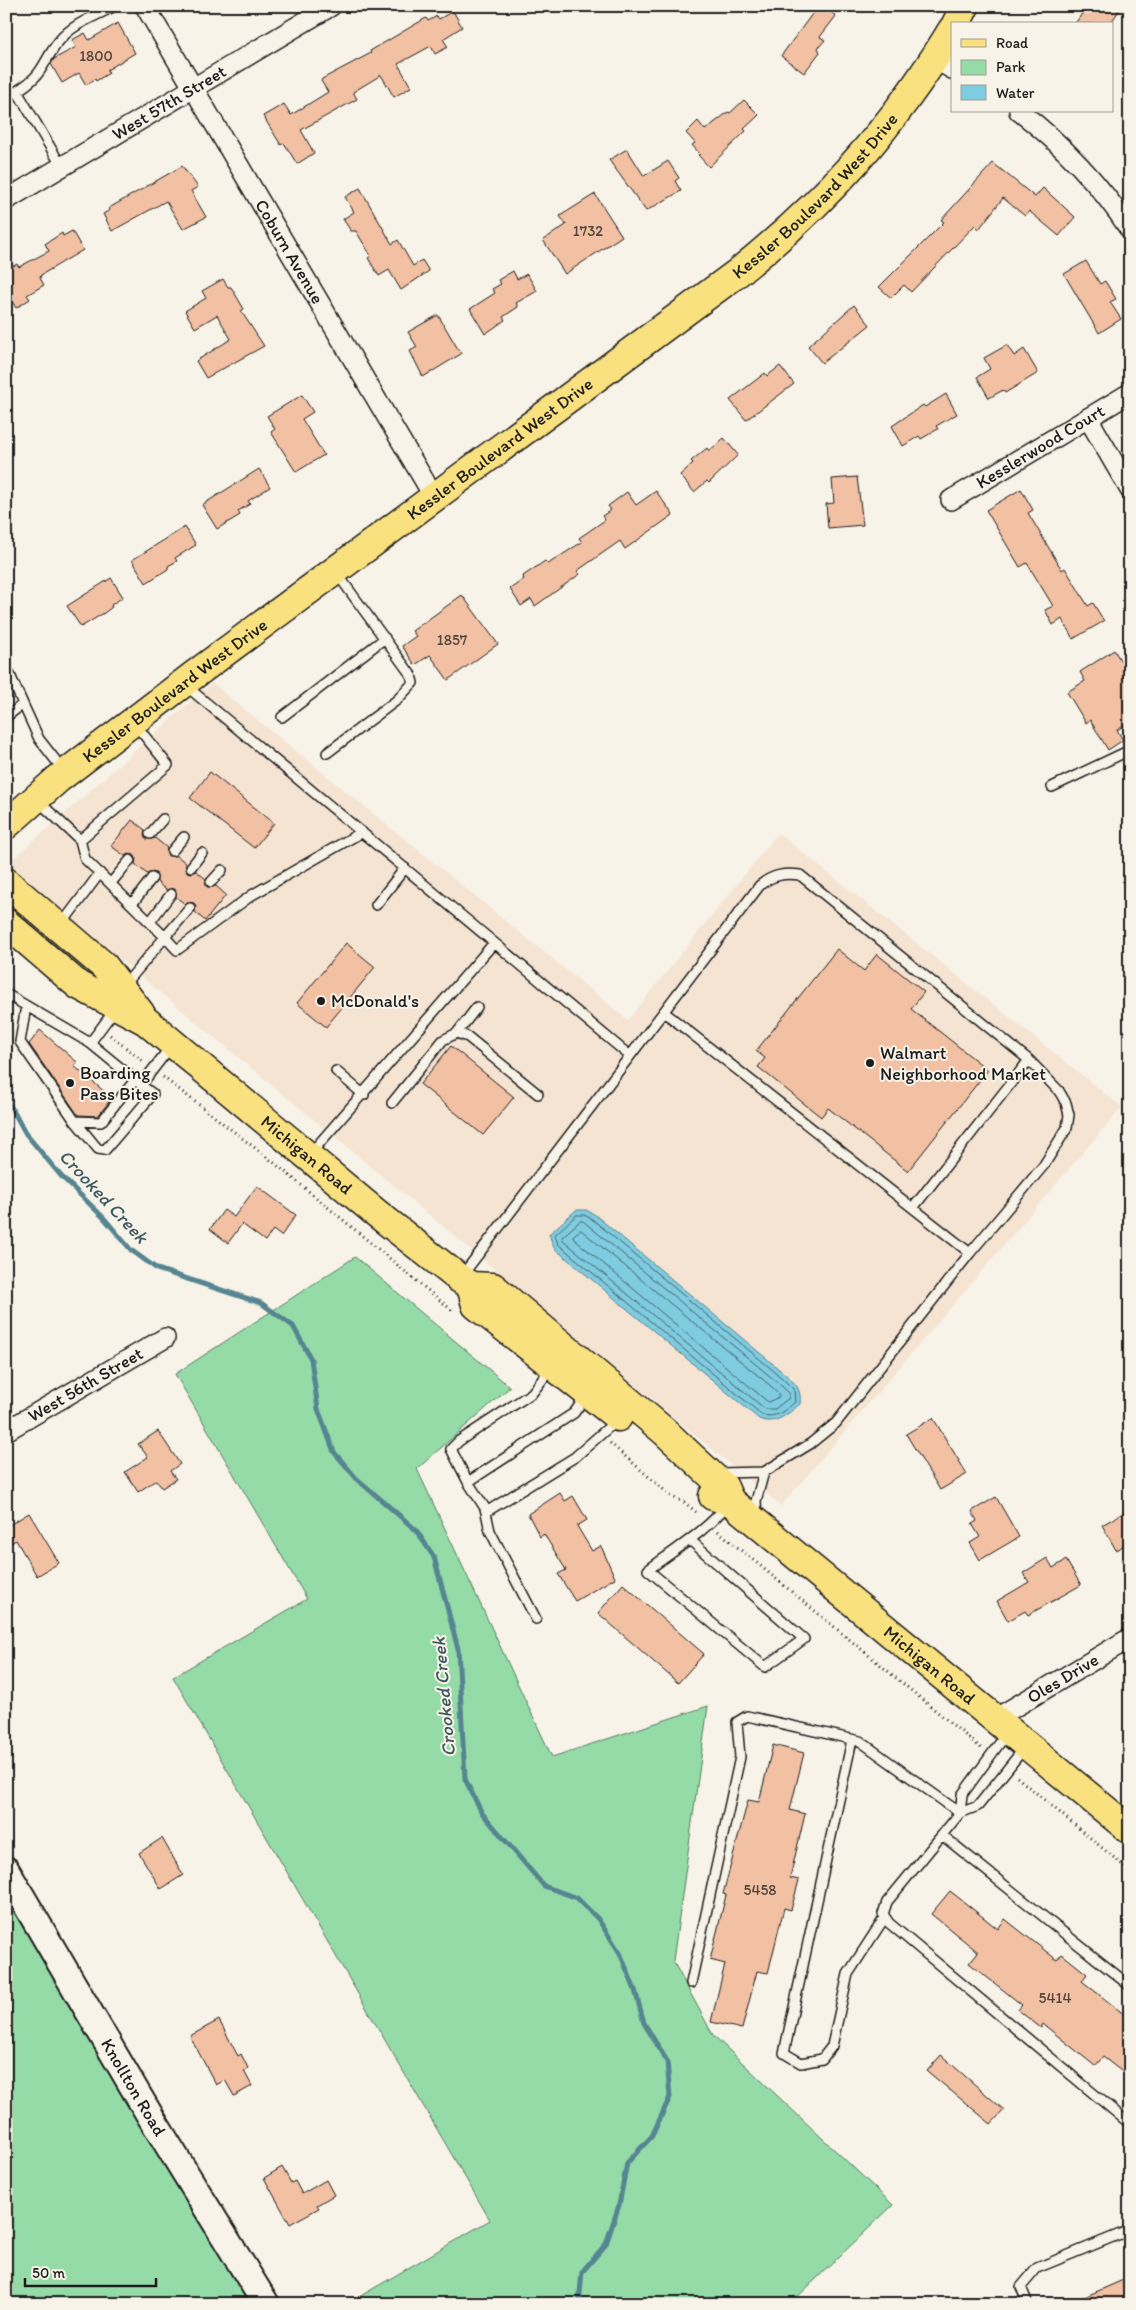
<svg xmlns="http://www.w3.org/2000/svg" width="1136" height="2310" font-family="Itim,sans-serif">
	<style>
		.built { fill: #f6e4d3 }
		.green { fill: #95dba8; stroke: #587c62 }
		.water { fill: #7fcbdf; stroke: #578591 }
		.lines { fill: none; stroke-linecap: round; stroke-linejoin: round }
		.shore { stroke: #44626a; stroke-width: 1 }
		.stream { stroke: #578591; stroke-width: 5 }
		.building { fill: #f2c0a3; stroke: #1c1c1c }
		.lane-casing { stroke: #1c1c1c; stroke-width: 12 }
		.street-casing { stroke: #1c1c1c; stroke-width: 22 }
		.secondary-casing { stroke: #1c1c1c; stroke-width: 30 }
		.primary-casing { stroke: #1c1c1c; stroke-width: 31 }
		.path { stroke: #1c1c1c; stroke-width: 3; stroke-dasharray: 1 4; stroke-linecap: butt }
		.lane { stroke: #f7f3e8; stroke-width: 9 }
		.street { stroke: #f7f3e8; stroke-width: 19 }
		.secondary { stroke: #f7f3e8; stroke-width: 26 }
		.primary { stroke: #fae180; stroke-width: 28 }
		.poi-dot { fill: #1c1c1c; stroke: #f7f3e8; stroke-width: 2 }
		.labels { text-anchor: middle; stroke-width: 4; stroke-linejoin: round; paint-order: stroke }
		.number-label { font-size: 15px; fill: #52453e }
		.street-label { font-size: 18px; fill: #1c1c1c; stroke: #f7f3e8 }
		.poi-label { font-size: 18px; fill: #1c1c1c; stroke: #f7f3e8; text-anchor: start }
		.water-label { font-size: 19px; font-style: italic; fill: #3f5960; stroke: #f7f3e8 }
	</style>
	<rect width="100%" height="100%" fill="#f7f3e8"/>
	<filter id="ink" filterUnits="userSpaceOnUse"><feTurbulence type="fractalNoise" baseFrequency=".02" numOctaves="2"/><feDisplacementMap in="SourceGraphic" scale="10" xChannelSelector="R" yChannelSelector="G"/><feConvolveMatrix kernelMatrix="1 2 1 2 8 2 1 2 1" color-interpolation-filters="sRGB"/></filter>
	<g filter="url(#ink)">
		<!-- built -->
		<path class="built" d="M212,683l416,337 150,-187 344,274 -341,399 -775,-641z"/>
		<!-- green -->
		<path class="green" d="M355,1257l155,130 -93,82 135,288 156,-51 -35,255 40,74 180,170 -103,99h-443l143,-84 -317,-543 134,-78 -132,-225z
			M6,1886l260,418h-260z"/>
		<!-- water -->
		<path class="water" d="M576,1210h10l8,4 191,160c10,9 17,15 15,30 -12,10 -25,22 -41,15l-205,-171 -5,-14z"/>
		<g class="lines">
			<!-- shore -->
			<path class="shore" d="M577,1215h7l8,4 189,158 13,13 1,12c-9,8 -21,18 -34,12l-203,-170 -3,-9z
				M583,1221l194,161 12,11v5l-14,11h-10l-202,-169 -1,-3 17,-15z
				M581,1230l191,157 7,7v3l-11,5 -194,-163 -1,-3z"/>
			<!-- stream -->
			<path class="stream" d="M6,1098l20,36 35,42 43,42 27,32 26,19 104,34 32,23 18,33 7,50 16,43 23,27 59,51 18,27 24,92 7,130 17,34 62,73 33,12 21,21 22,34 15,37 9,33 23,38 3,36 -18,39 -25,27 -8,42 -13,39 -24,28 -3,32"/>
		</g>
		<!-- building -->
		<path class="building" d="M818,6h5l13,10 -16,21 5,3 -7,8 2,4 -16,21 -23,-17z
			M1087,6h35l-12,18h-35z
			M453,11l9,16 -19,12 5,8 -13,7 -4,-8 -33,18 13,23 -17,10 -13,-22 -28,17 4,7 -56,31 13,23 -17,11 -13,-21 -3,2 -18,-29 21,-12 7,11 37,-23 -7,-11 1,-2 49,-26 -1,-2 56,-33 2,3 9,-5 2,3z
			M118,23l17,30 -28,17 2,3 -13,8 -1,-2 -9,6 -7,-12 -17,10 -11,-19 3,-5 22,-12 -4,-7 13,-7 4,7z
			M744,100l15,15 -15,14 2,2 -37,36 -11,-12 2,-1 -8,-9 3,-2 -9,-10 12,-12 7,9 23,-18 2,1z
			M627,149l17,27 24,-15 11,17 -4,3 6,10 -35,20 -37,-51z
			M993,163l42,34 8,-9 32,29 -16,19 -30,-25 -4,5 -22,-18 -24,31 -4,-4 -64,67 -7,-7 -13,13 -12,-11 65,-65 -3,-2z
			M182,166l16,21 -7,4 15,26 -23,12 -17,-28 -54,30 -9,-17 7,-4 -1,-2z
			M360,188l32,56 6,-4 15,26 9,-6 7,11 -28,19 -12,-20 -10,6 -11,-18 3,-2 -15,-25h-5l-8,-12 11,-7 -9,-15z
			M595,194l27,42 -57,38 -22,-34 23,-15 -6,-9z
			M72,231l11,19 -42,25 -1,3 4,7 -17,10 3,4 -14,9 -10,-17v-21l11,-6 2,3 30,-16 -4,-7 17,-11 1,3z
			M1086,261l14,23 5,-3 11,18 -6,3 11,17 -22,14 -35,-59z
			M513,271l4,8 10,-5 10,17 -21,12 2,4 -15,10 2,3 -20,14 -15,-25 25,-16 -3,-4 9,-5 -3,-4z
			M223,279l5,8h3l13,22 -3,2 23,35 -58,32 -10,-17 35,-22 -14,-24 -22,13 -10,-17 21,-13 -4,-7z
			M854,305l16,20 -48,38 -14,-17z
			M438,315l23,39 -38,23 -13,-26 7,-4 -9,-15z
			M1007,345l7,11 10,-7 14,24 -33,20 -2,-3 -14,8 -12,-21 13,-8 -6,-11z
			M780,366l14,18 -48,36 -16,-20 35,-27 2,3z
			M946,394l11,20 -21,12 2,3 -17,10 -2,-3 -16,10 -11,-20 31,-21 2,2z
			M302,395l11,17 -11,7 22,36 -28,17 -25,-40 4,-3 -8,-13z
			M724,438l14,17 -29,28 -2,-2 -13,11 -14,-17 13,-12 -2,-2 16,-13 2,3z
			M259,469l11,18 -22,14 2,3 -12,7 2,4 -23,14 -15,-24z
			M857,477l6,48 -35,3 -2,-24 8,-1 -2,-24z
			M1021,489l12,21 -5,3 34,57 3,-2 23,38 5,-3 11,18 -31,18 -11,-20 -9,6 -8,-15 8,-4 -26,-43 -7,4 -34,-57z
			M656,491l17,24 -48,34 -5,-8 -43,30 3,3 -45,32 -4,-7 -10,7 -11,-17 14,-10 -1,-3 22,-15 3,3 34,-22 -3,-4 26,-18 -3,-4 9,-6 -3,-4 19,-14 9,13z
			M185,527l11,18 -21,13 2,3 -9,5v3l-22,14 -14,-23z
			M111,578l12,19 -12,8 1,2 -8,6 -23,14 -14,-21z
			M462,595l36,49 -50,36 -18,-25 -15,10 -13,-19 14,-10 -4,-5z
			M1114,650l16,25v47l-13,8 6,10 -15,10 -18,-30 -4,3 -19,-31 18,-11 -5,-9z
			M210,772l64,51 -20,25 -64,-50z
			M132,820l13,10 -1,6 2,3 9,-1 12,10 1,8 8,-1 10,8 1,9 4,1 5,-2 10,8 1,8 9,-1 10,9 -21,26 -10,-9 1,-6 -2,-3 -6,-1 -3,2 -9,-7 -1,-8 -9,1 -9,-8 -1,-9 -4,-1 -5,2 -12,-10 1,-6 -2,-3 -6,-1 -3,2 -14,-10z
			M346,943l29,24 -49,60 -29,-24z
			M837,949l27,22 13,-17 47,38 -13,17 77,61 -80,101 -80,-63 -7,9 -63,-50 7,-9 -9,-7z
			M40,1030l37,32 -3,4 38,32 -14,18 -20,-1 -49,-71z
			M451,1046l63,51 -31,38 -63,-51z
			M257,1186l39,29 -15,21 -8,-6 -8,11 -23,-17 -14,19 -18,-14 14,-19 10,7z
			M933,1418l34,56 -27,16 -34,-56z
			M158,1431l22,33 -10,7 6,8 -14,9 -6,-8 -18,12 -13,-20 23,-15 -10,-13z
			M560,1493l5,8 8,-5 14,24 -10,6 15,25 9,-5 14,32 -40,23 -17,-27 8,-4 -22,-36 -4,3 -12,-23z
			M996,1497l23,40 -39,23 -10,-17 10,-6 -8,-13 5,-3 -5,-10z
			M1130,1509v33l-14,8 -14,-25z
			M29,1513l30,50 -22,13 -21,-36 -10,6v-19z
			M1047,1558l6,10 13,-8 15,25 -53,30 -3,-4 -17,10 -11,-20 32,-19 -6,-9z
			M623,1584l81,70 -26,29 -80,-70z
			M773,1745l31,8 -14,57 15,4 -15,64 9,2 -8,30 -7,-2 -16,65 -11,-2 -15,58 -31,-7 14,-58 -15,-4 16,-65 -3,-1 25,-94 11,2z
			M162,1838l21,37 -22,14 -22,-36z
			M950,1891l48,38 7,-10 52,41 5,-6 25,20 -5,7 48,38v7l-6,8 6,4v40l-27,-21 -8,9 -52,-42 -2,4 -23,-18 4,-5 -53,-42 9,-11 -47,-38z
			M219,2020l19,36 3,-2 7,14 -4,3 8,15 -18,10 -9,-16 -9,5 -26,-49z
			M941,2055l63,55 -13,14 -64,-53z
			M282,2167l9,16 4,-2 7,13 24,-14 8,15 -17,10 2,3 -29,16 -26,-46z
			M1130,2277v27h-62z"/>
		<g class="lines">
			<!-- lane casing -->
			<g class="lane-casing">
				<path id="lane" d="M17,91c28,-17 24,-27 42,-50 13,-17 37,-25 56,-35
					M6,96l11,-5 45,76
					M6,666l17,38 -17,13
					M185,685l445,371 -169,221
					M23,704l16,35 25,32
					M282,717l103,-79
					M327,753l70,-53 16,-17 -2,-8 -75,-103
					M1052,787l78,-37
					M37,800l43,40 5,19 80,78 -42,50
					M150,834l13,-15
					M80,840l88,-75 -33,-41
					M172,851l12,-14
					M191,867l11,-14
					M211,882l11,-12
					M111,883l19,-23
					M132,904l20,-26
					M376,905l29,-37
					M190,908l-25,29 12,13 75,-55 110,-63
					M150,922l21,-28
					M61,925l39,-52
					M6,994l84,49
					M26,1006l-6,36 55,79 26,1 34,-42
					M116,1008l-26,35 49,40
					M664,1012l306,241
					M457,1033l20,-26
					M630,1056l130,-171c13,-10 23,-12 40,-10l229,185 30,31 7,12 3,12 -2,13 -23,37 -74,88 -134,170 -26,21 -46,28 -45,1
					M336,1071l28,24
					M392,1103l51,-63 14,-7 11,4 70,57
					M75,1121l23,28 7,1 48,-56 -12,-9 30,-39
					M310,1154l184,-211
					M913,1208l116,-148
					M552,1367l-20,26 -73,48 -8,8 17,33 106,-69 12,-17
					M468,1482l17,26 5,23 46,88
					M486,1512l89,-55 42,-37
					M757,1516l-1,-15 8,-29
					M690,1540l114,99 -39,28 -117,-97c28,-21 57,-38 79,-65
					M1007,1733l-45,62 -2,18 18,-7 47,-59
					M852,1740l-68,313 17,10 21,-4 10,-13 16,-72 37,-57
					M942,1835l188,151
					M691,1983l49,-226 -3,-35 10,-6 113,25 100,72 -73,89 -4,12 6,9 241,201
					M1028,2304l-7,-17 16,-19 93,-38"/>
			</g>
			<!-- street casing -->
			<g class="street-casing">
				<g id="street">
					<path id="s1" d="M145,6l289,491"/>
					<path d="M935,59l17,10"/>
					<path d="M1019,111c43,33 81,73 111,119"/>
					<path id="s2" d="M6,200l325,-194"/>
					<path d="M1088,418l42,72"/>
					<path id="s3" d="M951,500l179,-107"/>
					<path id="s4" d="M6,1431l159,-93"/>
					<path id="s5" d="M995,1719l135,-81"/>
				</g>
			</g>
			<!-- secondary casing -->
			<g class="secondary-casing">
				<g id="secondary">
					<path id="s6" d="M6,1870l143,244 117,190"/>
				</g>
			</g>
			<!-- primary casing -->
			<g class="primary-casing">
				<g id="primary">
					<path d="M956,24l9,-18"/>
					<path id="s7" d="M6,825l52,-46 136,-104 542,-401c90,-72 156,-145 216,-244"/>
					<path d="M6,882l98,84 37,48"/>
					<path id="s8" d="M6,923l72,62 68,36 229,191 85,67 11,7 22,1 171,144 60,56 6,14"/>
					<path d="M471,1286l5,19 142,112"/>
					<path id="s9" d="M713,1496l17,5 400,329"/>
				</g>
			</g>
			<!-- path -->
			<path class="path" d="M110,1035l34,27
				M163,1077l114,88 177,147
				M610,1443l62,54 12,5 12,10
				M718,1531l263,217
				M1017,1777l113,94"/>
			<!-- lane -->
			<use href="#lane" class="lane"/>
			<!-- street -->
			<use href="#street" class="street"/>
			<!-- secondary -->
			<use href="#secondary" class="secondary"/>
			<!-- primary -->
			<use href="#primary" class="primary"/>
		</g>
	</g>
	<!-- markers -->
	<g class="poi-dot">
		<circle cx="321" cy="1001" r="5"/>
		<circle cx="870" cy="1063" r="5"/>
		<circle cx="70" cy="1083" r="5"/>
	</g>
	<g class="labels">
		<!-- number labels -->
		<g class="number-label">
			<text x="96" y="61">1800</text>
			<text x="588" y="236">1732</text>
			<text x="452" y="645">1857</text>
			<text x="760" y="1895">5458</text>
			<text x="1055" y="2003">5414</text>
		</g>
		<!-- street labels -->
		<g class="street-label">
			<text dy="6" stroke="none"><textPath href="#s2" startOffset="190">West 57th Street</textPath></text>
			<text dy="6" stroke="none"><textPath href="#s7" startOffset="1026">Kessler Boulevard West Drive</textPath></text>
			<text dy="6" stroke="none"><textPath href="#s1" startOffset="285">Coburn Avenue</textPath></text>
			<text dy="6" stroke="none"><textPath href="#s3" startOffset="104">Kesslerwood Court</textPath></text>
			<text dy="6" stroke="none"><textPath href="#s7" startOffset="621">Kessler Boulevard West Drive</textPath></text>
			<text dy="6" stroke="none"><textPath href="#s7" startOffset="216">Kessler Boulevard West Drive</textPath></text>
			<text dy="6" stroke="none"><textPath href="#s8" startOffset="381">Michigan Road</textPath></text>
			<text dy="6" stroke="none"><textPath href="#s4" startOffset="92">West 56th Street</textPath></text>
			<text dy="6" stroke="none"><textPath href="#s9" startOffset="276">Michigan Road</textPath></text>
			<text dy="6" stroke="none"><textPath href="#s5" startOffset="79">Oles Drive</textPath></text>
			<text dy="6" stroke="none"><textPath href="#s6" startOffset="252">Knollton Road</textPath></text>
		</g>
		<!-- poi labels -->
		<g class="poi-label">
			<text x="331" y="1007">McDonald's</text>
			<text x="880" y="1059">Walmart<tspan x="880" dy="21">Neighborhood Market</tspan></text>
			<text x="80" y="1079">Boarding<tspan x="80" dy="21">Pass Bites</tspan></text>
		</g>
		<!-- water labels -->
		<g class="water-label">
			<text transform="translate(104 1196) rotate(47)" y="7">Crooked Creek</text>
			<text transform="translate(443 1697) rotate(-95)" y="7">Crooked Creek</text>
		</g>
	</g>
	<!-- margin -->
	<rect width="1136" height="2310" fill="none" stroke="#f7f3e8" stroke-width="25"/>
	<rect x="12" y="12" width="1111" height="2285" fill="none" stroke="#1c1c1c" stroke-width="2" filter="url(#ink)"/>
	<!-- legend -->
	<rect x="951" y="22" width="162" height="90" fill="#f7f3e8" stroke="#9f9d96"/>
	<rect x="961" y="39" width="25" height="8" fill="#fae180" stroke="#9f9d96"/>
	<text x="996" y="48" font-size="15" fill="#1c1c1c">Road</text>
	<rect x="961" y="60" width="25" height="15" fill="#95dba8" stroke="#9f9d96"/>
	<text x="996" y="72" font-size="15" fill="#1c1c1c">Park</text>
	<rect x="961" y="85" width="25" height="15" fill="#7fcbdf" stroke="#9f9d96"/>
	<text x="996" y="98" font-size="15" fill="#1c1c1c">Water</text>
	<!-- scale -->
	<path d="M25 2278v8h131v-8" fill="none" stroke="#1c1c1c" stroke-width="2.5"/>
	<text x="32" y="2278" font-size="15" fill="#1c1c1c" stroke="#f7f3e8" stroke-width="4" paint-order="stroke">50 m</text>
</svg>
